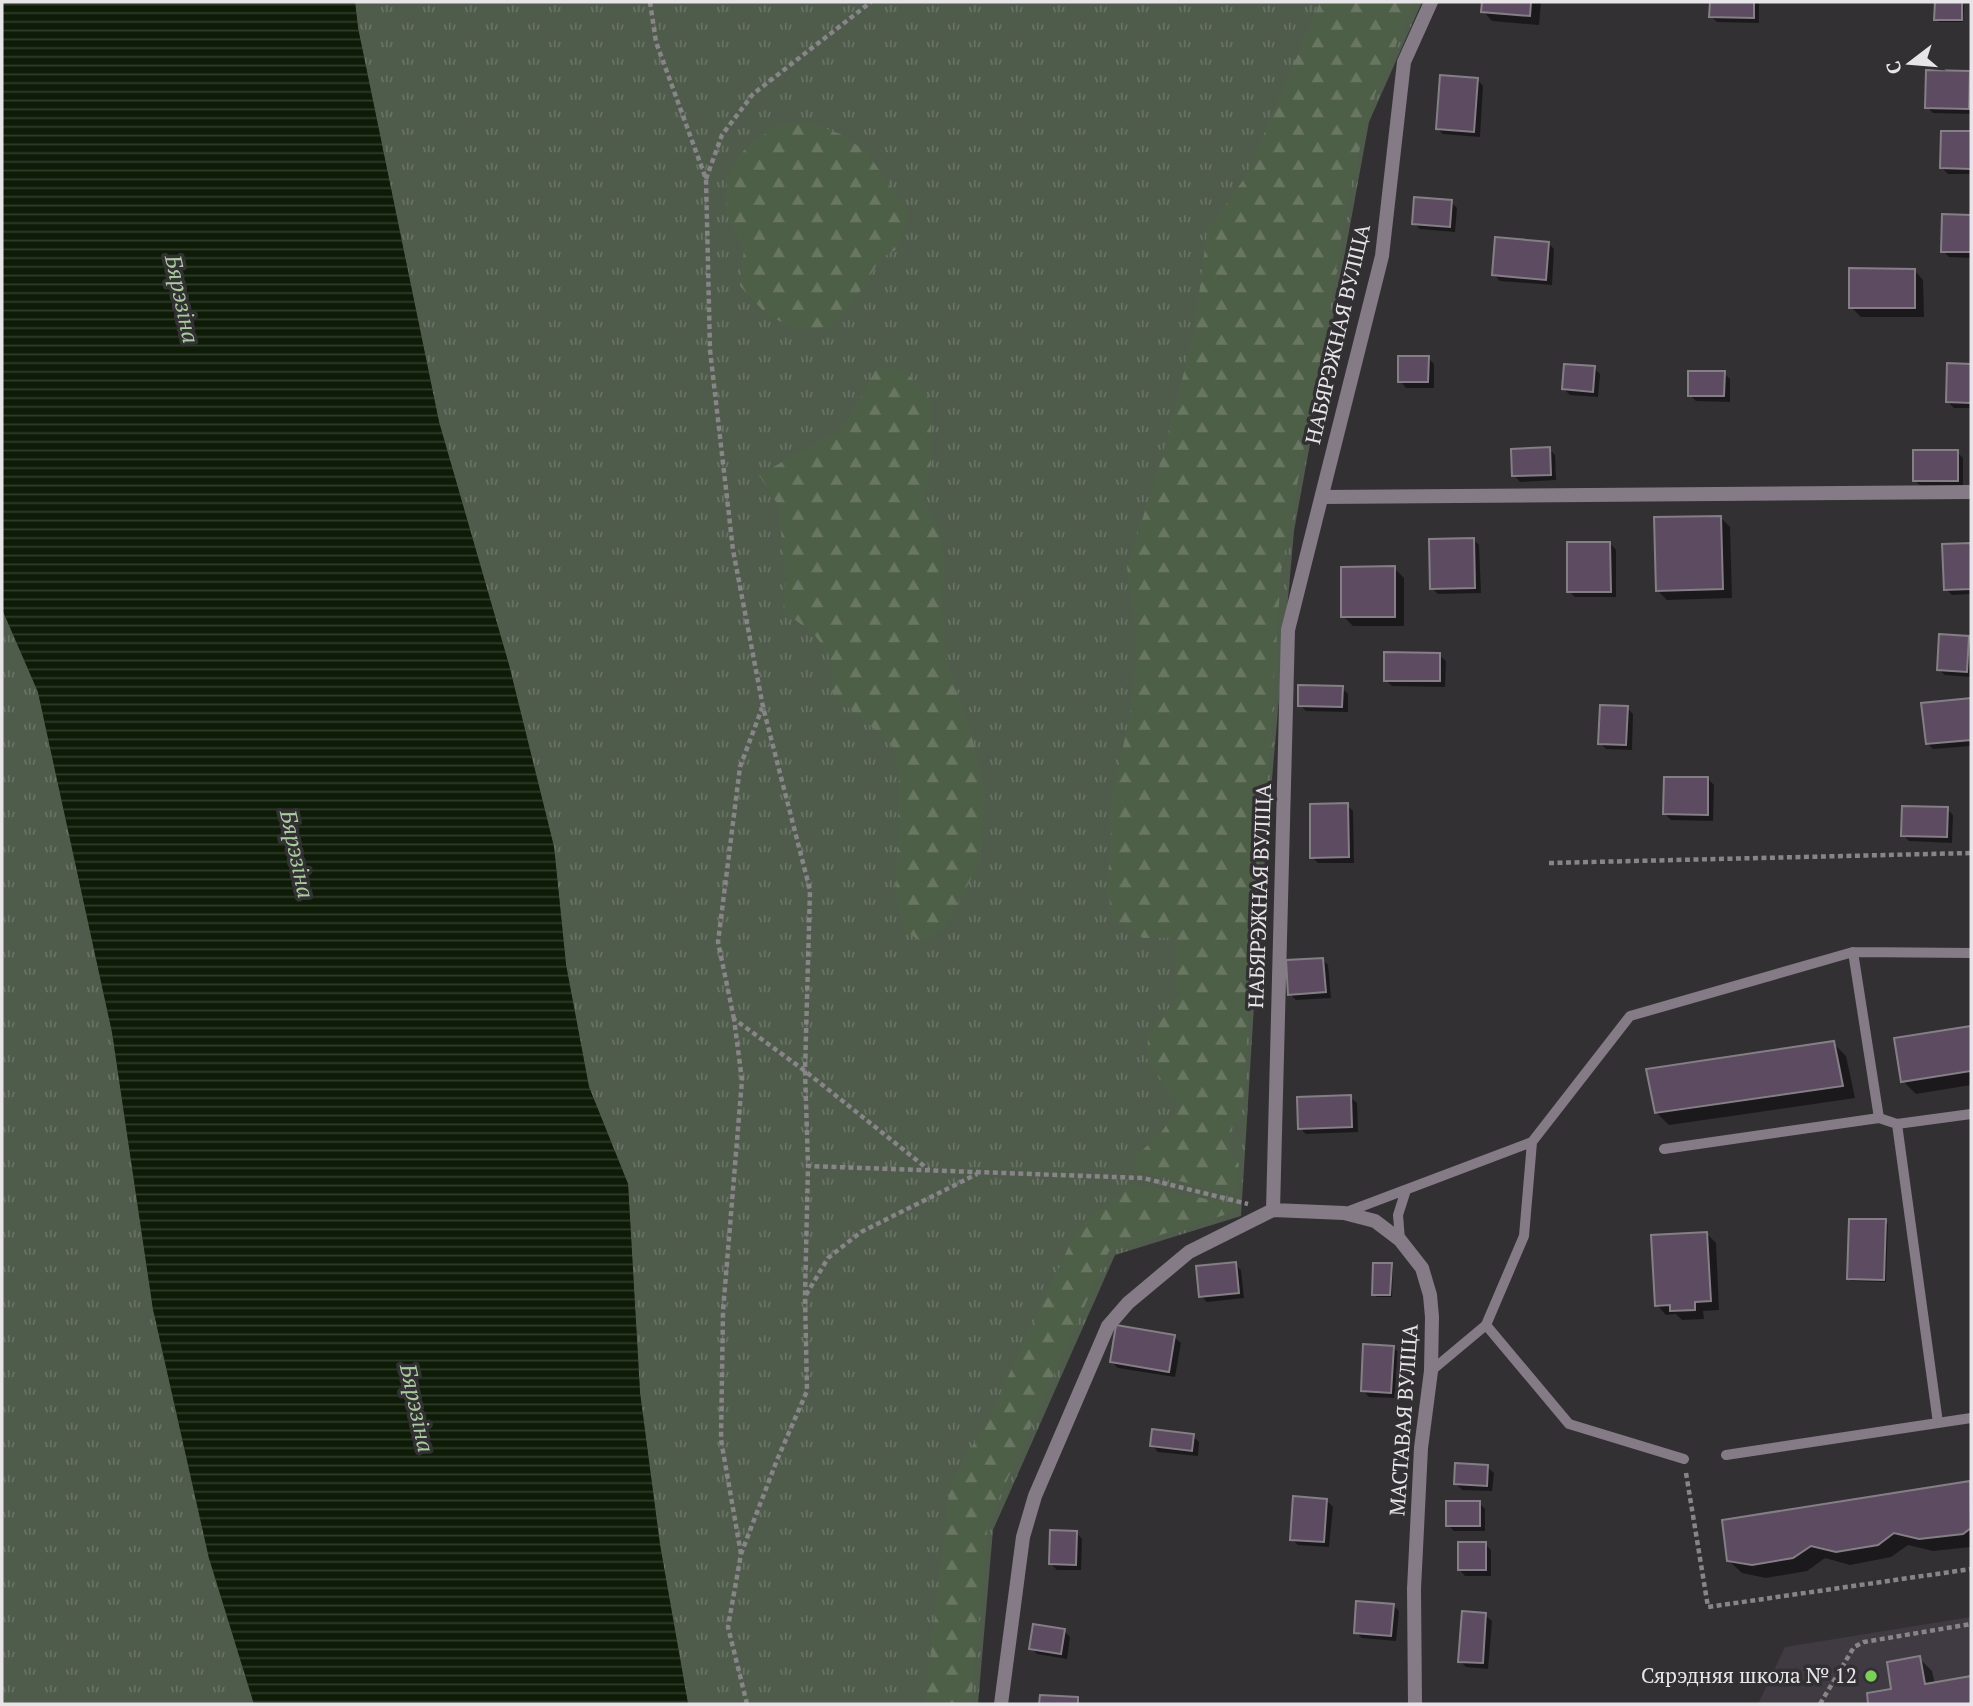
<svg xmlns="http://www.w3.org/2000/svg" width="1973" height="1706" font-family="'PT Serif',serif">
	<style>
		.built { fill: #403a42 }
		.grass { fill: url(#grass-tufts) }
		.forest { fill: url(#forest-firs) }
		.water { fill: url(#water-rules) }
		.shadow { fill: #0007 }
		.building { fill: #5d4b61; stroke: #837f84; stroke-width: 2 }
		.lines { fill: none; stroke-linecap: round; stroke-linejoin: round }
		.path { stroke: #878588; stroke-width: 4.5; stroke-dasharray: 5 3.5; stroke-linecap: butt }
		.service { stroke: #847b86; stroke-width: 10 }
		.minor { stroke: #847b86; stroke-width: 14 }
		.poi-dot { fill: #7ad156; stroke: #333034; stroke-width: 2.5 }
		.labels { text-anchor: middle; stroke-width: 7; stroke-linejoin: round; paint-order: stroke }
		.street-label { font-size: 21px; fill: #e7e5e8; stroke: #333034 }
		.poi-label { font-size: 21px; fill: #e7e5e8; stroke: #333034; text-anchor: end }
		.water-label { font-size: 23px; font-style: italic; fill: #aacb9e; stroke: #333034 }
	</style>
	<defs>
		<pattern id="grass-tufts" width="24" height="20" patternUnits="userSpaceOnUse" patternTransform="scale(1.75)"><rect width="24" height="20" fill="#4f5b4b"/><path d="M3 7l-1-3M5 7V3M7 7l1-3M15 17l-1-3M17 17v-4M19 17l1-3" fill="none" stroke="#687265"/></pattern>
		<pattern id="forest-firs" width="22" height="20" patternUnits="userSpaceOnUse" patternTransform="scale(1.75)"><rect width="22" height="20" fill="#4e5f48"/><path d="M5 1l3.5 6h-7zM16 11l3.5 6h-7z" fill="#687662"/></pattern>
		<pattern id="water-rules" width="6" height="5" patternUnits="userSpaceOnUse" patternTransform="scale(1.75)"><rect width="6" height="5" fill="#0d1b07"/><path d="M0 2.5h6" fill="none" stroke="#303c2b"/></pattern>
	</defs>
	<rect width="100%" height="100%" fill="#333034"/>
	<!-- built -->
	<path class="built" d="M1971,1617v87h-213l27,-57z"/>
	<!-- grass -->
	<path class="grass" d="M355,2h1067l-53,120 -75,409 -35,394 -18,291 -126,39 -122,275 -15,174h-290l-28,-159 -20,-152 -12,-209 -39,-97 -23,-122 -12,-118 -45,-182 -70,-243 -81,-394z
		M2,609l36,83 74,340 41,277 56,249 45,146h-252z"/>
	<!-- forest -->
	<path class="forest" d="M1320,2h94l-41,97 -25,95 -17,107 -50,271 -10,158 -15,158 -12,204 -3,23 -13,17 1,18 10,14 -4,30 -99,-23 -2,-13 26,-24 19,-27 -32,-49 1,-23 29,-38 -2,-59h-32l-30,-18 -6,-32 4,-46 -1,-31 22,-108 5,-64 -10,-72 32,-100 35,-133 13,-103 39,-55z
		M809,122l31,12 26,17 42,61 -11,37 -16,9 -27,43 -23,26 -34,3 -31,-16 -26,-28 4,-37 -18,-37 1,-35 17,-27 32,-25z
		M877,368l27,2 27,30v64l-8,37 16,29 6,34 -4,33 6,66 23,65 15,67 -6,69 -35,65 -24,12 -15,-10 -9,-34 3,-126 -8,-28 -58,-48 -1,-36 -18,-25 -31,-23 3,-33 -8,-73 -19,-30 84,-47z
		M1132,1184l104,21 -2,7 -125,39 -121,272 -17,181h-46l25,-219 41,-72 86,-184z"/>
	<!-- water -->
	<path class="water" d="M2,2h353l3,26 81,394 70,243 45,182 12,118 23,122 39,97 12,209 20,152 28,159h-434l-45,-146 -56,-249 -41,-277 -74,-340 -36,-83z"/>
	<!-- shadow -->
	<path class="shadow" d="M1483,2h58l-2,23 -47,-4 -9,-10z
		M1712,2h47v21l-42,-1 -6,-6z
		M1961,3l3,3 -1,16h-24l-3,-3z
		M1969,73l2,2v39l-38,-1 -6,-6z
		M1477,79l6,7 -3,51 -37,-3 -6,-6z
		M1942,132l29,1v41h-23l-6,-6z
		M1451,202l6,6 -2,24 -35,-3 -6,-6z
		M1943,216h28v42l-22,-1 -6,-6z
		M1548,243l6,6 -2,36 -52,-4 -6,-6z
		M1914,270l9,10 1,37h-63l-10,-10z
		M1428,358l6,6v24h-28l-6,-7z
		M1948,365l23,1v42h-17l-6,-6z
		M1594,368l6,6 -2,23 -28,-2 -6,-6z
		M1724,373l6,6v23l-34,-1 -6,-6z
		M1549,449l6,6 1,25 -36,2 -6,-7z
		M1957,452l6,6v28h-42l-7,-6z
		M1720,517l10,10 2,71 -65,2 -10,-10z
		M1473,539l6,6 2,48 -43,1 -6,-6z
		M1610,543l6,7v47h-41l-6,-6z
		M1971,545v49l-19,1 -6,-6 -2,-43z
		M1394,568l10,10v48h-51l-10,-10z
		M1968,637l3,3v37l-26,-2 -7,-6z
		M1439,655l7,6 -1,26 -53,-1 -6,-6z
		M1342,688l6,6v18l-42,-1 -6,-6z
		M1971,700v46l-38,3 -6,-6 -4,-39z
		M1627,708l6,6 -1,36 -26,-1 -6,-6z
		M1708,779l6,6 -1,36 -42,-1 -6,-6z
		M1347,805l6,6 1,52h-36l-6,-6z
		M1947,809l6,6 -1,28 -43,-2 -6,-6z
		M1322,959l6,6 3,33 -35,2 -6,-6z
		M1971,1028v57l-55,9 -13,-13 -7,-42z
		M1833,1043l13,13 9,42 -186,27 -13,-13z
		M1350,1097l7,6 1,29 -52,2 -6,-6z
		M1885,1221l3,3 -2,58 -35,-1 -2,-2z
		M1706,1233l10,10 3,67 -16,1 1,8 -22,1 -6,-6 -10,1 -9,-10z
		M1235,1264l6,6 3,28 -37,4 -6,-6z
		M1391,1265l2,3 -1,29h-15l-3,-3z
		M1174,1337l7,6 -6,34 -57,-9 -6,-6z
		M1393,1347l6,6 -2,45 -28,-1 -6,-7z
		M1193,1436l6,6 -1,14 -40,-4 -6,-7z
		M1487,1467l7,6 -2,18 -30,-1 -7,-7z
		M1970,1483l1,64 -38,4 -25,-6 -17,12 -41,8 -25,-7 -18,13 -41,7 -24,-5 -14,-13z
		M1326,1500l7,7 -4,40 -31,-2 -6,-6z
		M1479,1503l6,6v22h-31l-6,-6z
		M1076,1532l6,7 -1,31h-24l-6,-6z
		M1485,1544l6,6v26h-26l-6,-7z
		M1393,1605l6,6 -3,30 -34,-3 -6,-6z
		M1485,1615l7,6 -4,48 -22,-2 -6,-6z
		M1064,1631l6,6 -3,22 -30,-5 -6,-6z
		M1919,1658l13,13 3,13 36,-6v26h-101l-1,-10 24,-4z"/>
	<!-- building -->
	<path class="building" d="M1482,2h49l-1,14 -49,-4z
		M1710,2h44v16l-45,-1z
		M1935,2h27v18h-28z
		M1926,70l44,1 -1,38 -44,-1z
		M1440,75l38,3 -4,54 -38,-3z
		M1941,131h30v38l-31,-1z
		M1414,197l38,3 -2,27 -38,-3z
		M1942,214l29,1v37h-30z
		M1495,237l54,5 -3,38 -54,-5z
		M1849,268l66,1v39h-66z
		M1398,356h31l-1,26h-30z
		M1947,363l24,1v39l-25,-1z
		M1564,364l31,2 -2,26 -31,-3z
		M1688,371h37l-1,25h-36z
		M1550,447l1,28 -39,1 -1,-27z
		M1913,450h45v31h-45z
		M1721,516l2,73 -67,2 -2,-74z
		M1474,538l1,50 -45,1 -1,-50z
		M1567,542h43l1,50h-44z
		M1971,543v46l-27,1 -2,-46z
		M1395,566v51h-54v-50z
		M1939,634l30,2 -2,36 -30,-2z
		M1384,652l56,1v28h-56z
		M1298,685l45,1 -1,21 -44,-1z
		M1971,698v42l-45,4 -5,-41z
		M1600,705l28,1 -2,39 -28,-1z
		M1664,777h44v38l-45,-1z
		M1348,803l1,54 -39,1v-54z
		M1902,806l46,1 -1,30 -46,-1z
		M1323,958l3,34 -38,3 -2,-35z
		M1971,1026v45l-70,11 -7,-44z
		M1834,1041l9,45 -188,27 -9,-44z
		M1351,1095l1,32 -54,2 -1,-32z
		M1849,1219h37l-2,61 -37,-1z
		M1707,1232l4,69 -16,1v8l-25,1v-6l-15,1 -4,-71z
		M1236,1262l3,31 -40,4 -3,-31z
		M1373,1263h19l-2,32h-18z
		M1116,1325l59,10 -6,37 -59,-10z
		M1363,1344l31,2 -3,47 -30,-2z
		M1152,1429l42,5 -2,17 -42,-5z
		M1455,1463l33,2 -1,21 -33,-2z
		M1970,1481l1,47 -8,6 -44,5 -25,-6 -16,12 -42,7 -25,-6 -18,12 -41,7 -25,-4 -5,-41z
		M1293,1496l34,3 -3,43 -34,-2z
		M1446,1501h34v25h-34z
		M1050,1530l27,1 -1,34 -27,-1z
		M1458,1542h28v28h-28z
		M1356,1601l38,3 -3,32 -37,-3z
		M1462,1611l24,2 -3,50 -25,-1z
		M1033,1624l32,5 -4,25 -32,-5z
		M1920,1656l5,28 46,-8v28h-103l-1,-11 24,-4 -4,-27z
		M1040,1695l38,2v7h-39z"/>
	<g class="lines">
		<!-- path -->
		<path class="path" d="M650,2l6,40 50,137 4,171 23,200 30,157 47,183 -5,181 3,95 335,12 105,26
			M706,179l16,-44 31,-41 118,-92
			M1549,863l422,-10
			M734,1019l-16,-77 22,-175 22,-59
			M806,1295l22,-37 33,-26 116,-58
			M1686,1473l22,134 263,-38
			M741,1554l-20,-114 2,-129 19,-231 -8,-61 71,52 124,99
			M747,1704l-19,-77 13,-73 36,-94 30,-69 -2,-95 3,-130
			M1820,1704l34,-57 10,-5 107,-18"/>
		<!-- service -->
		<path class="service" d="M1853,952l26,166 18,6 41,299
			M1897,1124l74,-10
			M1532,1142l-8,94 -38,89 83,99 115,35
			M1664,1149l215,-31
			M1344,1213l188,-71 98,-126 223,-64 118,1
			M1400,1240l-2,-25 8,-25
			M1431,1371l55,-46
			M1726,1455l245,-37"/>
		<!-- minor -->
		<path class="minor" d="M1322,497l649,-5
			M1273,1210l15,-580 94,-374 22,-194 27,-60
			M1001,1704l22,-167 12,-41 73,-170 20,-23 61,-51 84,-42 71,3 31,8 25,19 22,28 8,27 2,22 -1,54 -10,77 -7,141 1,115"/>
	</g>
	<!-- markers -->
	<circle class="poi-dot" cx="1871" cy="1676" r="7"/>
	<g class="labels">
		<!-- street labels -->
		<g class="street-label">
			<text transform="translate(1338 334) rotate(-77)" y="7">НАБЯРЭЖНАЯ ВУЛІЦА</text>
			<text transform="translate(1260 896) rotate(-88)" y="7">НАБЯРЭЖНАЯ ВУЛІЦА</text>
			<text transform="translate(1404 1420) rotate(-86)" y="7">МАСТАВАЯ ВУЛІЦА</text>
		</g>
		<!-- poi labels -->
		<g class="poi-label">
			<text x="1857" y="1683">Сярэдняя школа № 12</text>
		</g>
		<!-- water labels -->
		<g class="water-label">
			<text transform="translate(182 299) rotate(78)" y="8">Бярэзіна</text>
			<text transform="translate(297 854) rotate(78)" y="8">Бярэзіна</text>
			<text transform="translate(417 1408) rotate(78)" y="8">Бярэзіна</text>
		</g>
	</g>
	<!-- border -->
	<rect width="1973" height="1706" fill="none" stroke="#e7e5e8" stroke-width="7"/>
	<!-- north arrow -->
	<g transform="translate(1910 63) rotate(254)" stroke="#333034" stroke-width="5" paint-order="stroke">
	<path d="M0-5L12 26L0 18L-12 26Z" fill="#e7e5e8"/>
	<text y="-10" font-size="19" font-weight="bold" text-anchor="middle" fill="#e7e5e8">С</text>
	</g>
</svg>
